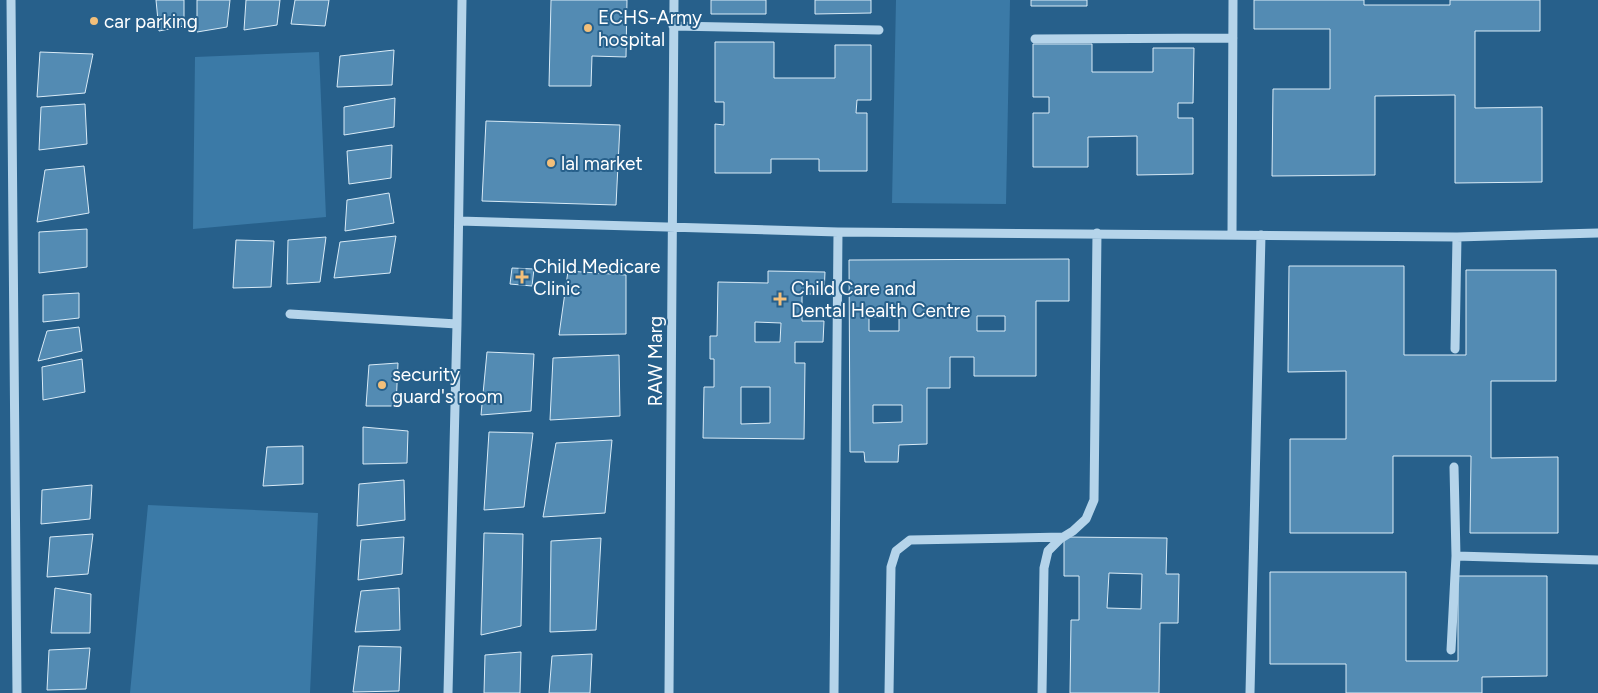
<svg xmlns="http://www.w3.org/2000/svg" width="1598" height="693" font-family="Figtree,sans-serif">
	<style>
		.green { fill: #3b7aa7 }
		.building { fill: #538bb3; stroke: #d9ebf7; fill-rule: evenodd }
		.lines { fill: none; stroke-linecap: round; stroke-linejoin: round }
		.minor { stroke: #b5d4ea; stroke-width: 9 }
		.poi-dot { fill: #f2bf7a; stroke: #27608b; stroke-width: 2 }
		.labels { text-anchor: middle; stroke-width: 4; stroke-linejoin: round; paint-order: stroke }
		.poi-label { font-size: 19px; fill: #fff; stroke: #27608b; text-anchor: start }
		.street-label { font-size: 19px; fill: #fff; stroke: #27608b }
	</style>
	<rect width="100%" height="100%" fill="#27608b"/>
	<!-- green -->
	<path class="green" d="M896,0h114l-4,204 -114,-1z
		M319,52l7,165 -133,12 2,-172z
		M148,505l170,8 -8,180h-180z"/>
	<!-- building -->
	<path class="building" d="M156,0h28v26l-25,5z
		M197,0h33l-3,27 -30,5z
		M246,0h34l-3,25 -33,5z
		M295,0h34l-4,26 -34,-2z
		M551,0h76l-1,57 -34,-1 -1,30h-42z
		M711,0h55v14h-55z
		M815,0h56v13l-56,1z
		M1031,0h56v6h-56z
		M1254,0h110v5h86v-5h90v31h-65v77l67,-1v75l-87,1v-88l-80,1v79l-103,1 1,-87h57v-60h-76z
		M715,42h59v36h61v-33h36v55h-14l-1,13h11v58h-48v-12h-48v14h-56v-49l9,1v-23h-9z
		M1033,44h59v28h61v-24h41l-1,55h-15v15h15v56l-56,1v-39l-49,1v30h-55v-54h16v-16h-16z
		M394,50l-2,35 -55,2 3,-31z
		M40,52l53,2 -8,39 -48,4z
		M395,98l-1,29 -50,8v-28z
		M85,104l2,40 -48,6 2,-43z
		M486,121l134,4 -4,80 -134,-4z
		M392,145l-1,33 -42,6 -2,-33z
		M84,166l5,47 -52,9 8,-52z
		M389,193l5,30 -49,8 2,-31z
		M87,229v38l-48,6v-41z
		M396,236l-6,37 -56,5 6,-36z
		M326,237l-6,45 -33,2 1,-44z
		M236,240l38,1 -3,46 -38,1z
		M1069,259v42h-33v75h-62v-19h-24v31h-23v56l-28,1 -1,17h-33l-1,-10h-14l-1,-192zM977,316h28v15h-28zM869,317h30v14h-30zM873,405h29v17l-29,1z
		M1289,266h115v89h62v-85h90v111h-65v77l67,-1v76h-88l1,-77h-78v77h-103v-94h56v-68l-58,1z
		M512,268l22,1 -2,17 -22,-2z
		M568,271l58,4v59l-67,1z
		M768,271l57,1 -1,22h-22v27h22l-1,21h-28v21h10l-1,76 -101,-1 1,-51h10v-28h-4v-23h7l1,-54 50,1zM755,322l26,1 -1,19h-25zM741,387h29v36l-29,1z
		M79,293v25l-36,4v-27z
		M79,327l3,24 -44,10 9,-30z
		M487,352l47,2 -3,57 -50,4z
		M619,355l1,61 -70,4 3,-62z
		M82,359l3,33 -42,8 -1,-33z
		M398,363l-2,43h-30l3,-41z
		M363,427l45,4 -1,32 -44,1z
		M489,432l44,1 -9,74 -40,3z
		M612,440l-7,73 -62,4 13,-74z
		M303,446v38l-40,2 4,-39z
		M404,480l1,40 -48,6 2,-42z
		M92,485l-2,34 -49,5 1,-34z
		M484,533l39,1 -2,92 -40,9z
		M93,534l-5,40 -41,3 3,-40z
		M404,537l-2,37 -44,6 3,-40z
		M1064,537l103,1 -1,36h13l-1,49h-18l-1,70h-89l1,-73h8v-44h-15zM1109,573l33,1 -1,35 -34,-1z
		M601,538l-5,92 -46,2 1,-91z
		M1270,572h136v89h52v-85h89v100l-65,1v16h-136v-29h-76z
		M55,588l36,6 -1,39h-39z
		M399,588l1,42 -45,2 6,-41z
		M359,646l42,1 -2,44 -46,1z
		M90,648l-4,41 -39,1 2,-40z
		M521,652l-1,41h-36l1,-38z
		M592,654l-2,39h-41l3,-37z"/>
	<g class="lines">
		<!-- minor -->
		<path class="minor" d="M11,0l6,693
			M673,26l206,4
			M1035,39l198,-1
			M459,221l379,11 619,5 141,-4
			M1232,234l1,-234
			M290,314l167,10
			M1455,349l2,-112
			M1456,556l142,4
			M1451,650l5,-94 -2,-89
			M448,693l9,-369 5,-324
			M669,693l5,-693
			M834,693l4,-461
			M889,693l2,-126 5,-16 14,-11 153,-3
			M1042,693l2,-125 4,-17 12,-12 13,-8 13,-12 8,-19 3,-267
			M1250,693l11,-458"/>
	</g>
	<!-- markers -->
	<g class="poi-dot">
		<circle cx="94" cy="21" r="5"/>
		<circle cx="588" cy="28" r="5"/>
		<circle cx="551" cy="163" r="5"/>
		<path d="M519.5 269.5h5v5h5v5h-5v5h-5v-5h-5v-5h5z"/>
		<path d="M777.5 291.5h5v5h5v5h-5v5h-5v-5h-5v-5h5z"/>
		<circle cx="382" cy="385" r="5"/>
	</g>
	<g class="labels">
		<!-- poi labels -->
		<g class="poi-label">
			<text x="598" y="24">ECHS-Army<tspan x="598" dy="22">hospital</tspan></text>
			<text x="104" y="28">car parking</text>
			<text x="561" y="170">lal market</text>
			<text x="533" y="273">Child Medicare<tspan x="533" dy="22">Clinic</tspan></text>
			<text x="791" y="295">Child Care and<tspan x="791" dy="22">Dental Health Centre</tspan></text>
			<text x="392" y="381">security<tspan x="392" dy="22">guard's room</tspan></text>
		</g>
		<!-- street labels -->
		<g class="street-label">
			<text transform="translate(655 361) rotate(-90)" y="7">RAW Marg</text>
		</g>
	</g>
</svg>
